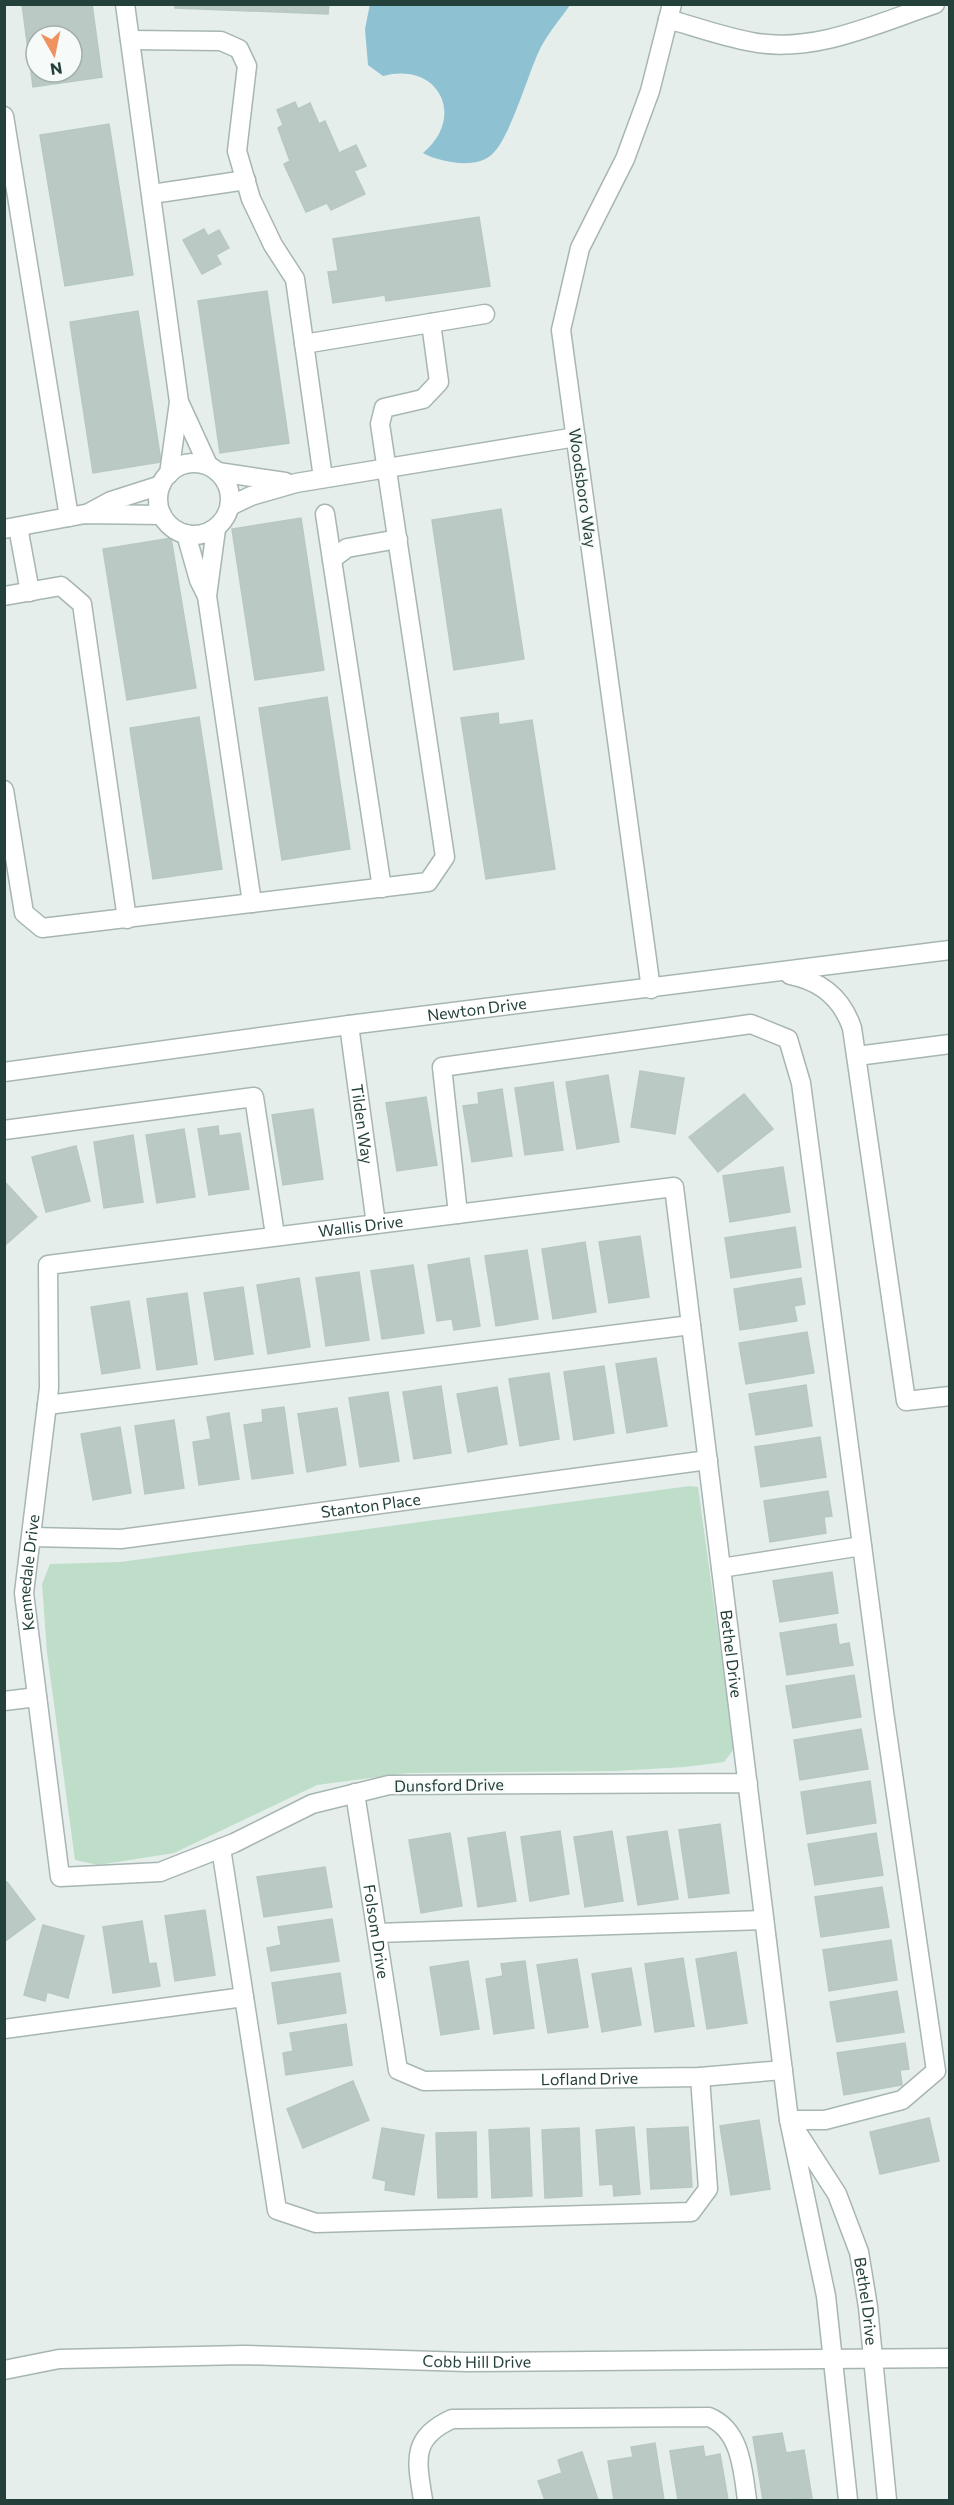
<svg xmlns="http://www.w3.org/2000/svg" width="954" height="2505" font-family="Commissioner,sans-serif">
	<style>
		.green { fill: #bedeca }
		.water { fill: #8ec1d2 }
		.building { fill: #bac9c4; stroke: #b7c8c2; stroke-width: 1.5; fill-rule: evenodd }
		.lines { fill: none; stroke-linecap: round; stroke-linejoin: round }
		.minor-casing { stroke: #a7b6b3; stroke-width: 21 }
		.minor { stroke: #fff; stroke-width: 18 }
		.labels { text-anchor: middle; stroke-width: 4.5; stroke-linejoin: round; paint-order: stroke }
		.street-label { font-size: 16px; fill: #24403b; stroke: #f6faf8 }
	</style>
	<rect width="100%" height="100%" fill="#e5eeeb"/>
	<!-- green -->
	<path class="green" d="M690,1486l8,1 36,262 -10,13 -39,5 -70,4 -207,2 -91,12 -143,68 -76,12 -23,-5 -28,-208 -5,-68 8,-20 70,-2z"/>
	<!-- water -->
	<path class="water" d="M370,4h200v1c-9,13 -21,27 -29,42 -13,25 -31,94 -51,109 -16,13 -51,6 -67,-3 44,-37 15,-92 -40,-77l-15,-11 -3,-36z"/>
	<!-- building -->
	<path class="building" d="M22,4h70l10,73 -69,10zM36,36h36v36h-36z
		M175,4h154l-1,10 -153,-6z
		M295,102l3,7 12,-6 9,21 6,-3 14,32 17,-8 10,21 -12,5 11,23 -34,16 -4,-7 -21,9 -22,-48 6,-3 -12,-33 5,-3 -6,-15z
		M109,124l24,151 -68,11 -25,-151z
		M479,217l11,69 -104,15 -1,-6 -52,8 -5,-31 10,-1 -5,-32z
		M204,229l4,7 11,-6 10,18 -13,7 5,9 -19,10 -19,-34z
		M267,291l22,152 -69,10 -22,-152z
		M138,311l23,151 -68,11 -23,-151z
		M501,509l23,150 -70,11 -22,-150z
		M301,518l23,152 -69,10 -23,-151z
		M171,538l25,150 -69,12 -24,-151z
		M327,697l23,152 -68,11 -23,-152z
		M498,713l1,12 33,-5 23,149 -69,10 -25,-161z
		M199,717l23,152 -69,10 -23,-151z
		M640,1071l44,7 -9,56 -44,-7z
		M608,1075l11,67 -42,7 -11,-67z
		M553,1082l10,68 -38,5 -10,-67z
		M502,1089l10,67 -40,6 -9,-56 16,-2 -1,-11z
		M744,1094l29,35 -55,43 -29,-35z
		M426,1097l11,68 -40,6 -11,-68z
		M313,1109l10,70 -40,6 -11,-70z
		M218,1126l1,10 21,-3 9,56 -40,6 -11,-66z
		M184,1129l11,68 -38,6 -11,-68z
		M133,1135l10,67 -39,6 -10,-66z
		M76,1146l14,55 -44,11 -14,-55z
		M783,1167l7,45 -60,10 -7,-46z
		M4,1181l33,36 -33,29z
		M795,1227l6,40 -70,11 -6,-40z
		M640,1236l9,61 -40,6 -10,-61z
		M585,1242l11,70 -43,7 -11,-70z
		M527,1250l11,69 -42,7 -11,-70z
		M469,1258l11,68 -26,4 -2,-11 -15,2 -9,-56z
		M413,1265l11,68 -42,6 -11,-68z
		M359,1272l10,68 -43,6 -10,-68z
		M299,1278l11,69 -42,7 -11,-69z
		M801,1278l4,26 -11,2 3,15 -57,9 -6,-41z
		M243,1287l10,67 -38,6 -11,-67z
		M187,1293l10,71 -40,6 -10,-71z
		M129,1301l11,67 -38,6 -11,-67z
		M807,1332l7,41 -68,11 -7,-41z
		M656,1358l11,68 -40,7 -11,-69z
		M604,1366l10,67 -40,7 -10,-68z
		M549,1373l10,66 -39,7 -11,-67z
		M806,1385l6,41 -56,9 -7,-41z
		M441,1386l10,67 -37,6 -11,-67z
		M497,1387l10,57 -39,8 -11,-58z
		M388,1392l11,69 -39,6 -11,-69z
		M284,1407l9,66 -41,6 -8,-54 19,-3 -1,-12z
		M337,1408l9,57 -39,7 -9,-58z
		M229,1413l10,66 -40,6 -6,-43 18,-3 -4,-22z
		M174,1420l10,68 -39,6 -10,-68z
		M120,1427l11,66 -38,7 -12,-66z
		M820,1437l6,40 -65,10 -6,-40z
		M828,1491l4,25 -8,1 2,16 -56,9 -6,-41z
		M832,1572l6,41 -58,9 -7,-41z
		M836,1624l3,21 10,-2 4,22 -66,10 -7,-42z
		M854,1675l7,42 -68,11 -7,-42z
		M861,1729l7,40 -68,11 -6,-40z
		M870,1781l6,42 -69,11 -6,-42z
		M720,1824l9,69 -40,5 -10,-68z
		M560,1831l9,63 -39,7 -9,-64z
		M612,1831l11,70 -38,6 -11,-70z
		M667,1831l11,68 -40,6 -11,-68z
		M505,1832l11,69 -38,6 -10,-69z
		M450,1833l12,73 -41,7 -12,-73z
		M876,1833l7,42 -68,10 -7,-41z
		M325,1867l7,40 -68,10 -7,-40z
		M7,1882l28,37 -31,23v-57z
		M882,1887l7,40 -68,10 -6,-40z
		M205,1910l10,65 -40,6 -10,-65z
		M332,1919l7,42 -68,10 -4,-23 14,-3 -3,-18z
		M142,1921l7,43 7,-1 4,23 -47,7 -10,-66z
		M43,1925l41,11 -16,62 -21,-6 -2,9 -21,-6z
		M891,1940l6,40 -68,11 -6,-41z
		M736,1952l11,71 -40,6 -11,-70z
		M683,1958l11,68 -39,6 -10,-68z
		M577,1959l11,68 -40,6 -11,-68z
		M468,1961l11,68 -38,6 -11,-68z
		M525,1961l9,67 -40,6 -8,-55 17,-3 -2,-12z
		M631,1968l10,57 -39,7 -10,-58z
		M340,1973l6,40 -68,11 -6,-41z
		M897,1991l7,41 -67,10 -7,-40z
		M346,2024l6,41 -66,10 -3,-22 10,-2 -3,-18z
		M905,2043l4,26 -9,1 2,15 -58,10 -7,-42z
		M353,2081l16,39 -66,28 -16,-39z
		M929,2118l10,43 -59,13 -10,-42z
		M759,2120l11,69 -39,6 -11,-69z
		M634,2127l6,67 -26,2 -1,-12 -13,1 -4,-55z
		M688,2127l4,60 -41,2 -4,-60z
		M382,2128l42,7 -10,60 -29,-5 1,-9 -13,-3z
		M529,2128l3,68 -40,2 -3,-68z
		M579,2128l3,68 -37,2 -3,-68z
		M476,2132l1,65 -39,1 -2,-65z
		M782,2433l4,20 18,-3 8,48 -49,2 -10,-63z
		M655,2443l9,57h-50l-6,-39 25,-4 -2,-10z
		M703,2446l2,11 15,-3 8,46h-50l-8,-49z
		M582,2452l16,48h-53l-7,-19 24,-8 -4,-13z"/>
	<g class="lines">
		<!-- minor casing -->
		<g class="minor-casing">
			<g id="minor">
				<path d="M125,4l54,398 -10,72"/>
				<path d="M668,19c28,8 56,18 84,23 62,12 126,-19 183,-38"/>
				<path d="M130,40l91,1 18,8 8,17 -10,85 14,48 22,46 22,34 28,199"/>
				<path d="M4,116l65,401"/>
				<path d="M152,194l94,-14"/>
				<path d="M304,344l181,-30"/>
				<path d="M180,404l28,61"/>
				<circle cx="194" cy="499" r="36"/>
				<path d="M218,472l67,10"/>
				<path d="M230,506l21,-10 45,-13 280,-46"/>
				<path d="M87,514l24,-13 50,-16"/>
				<path d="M325,514l57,374"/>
				<path d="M18,527l12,65"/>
				<path d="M4,529l81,-15 77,1"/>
				<path d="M216,529l-9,67 45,307"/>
				<path d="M186,534l13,46 8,16"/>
				<path d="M332,559l15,-11 51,-9"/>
				<path d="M4,596l57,-10 21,18 45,315"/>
				<path d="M4,790l20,123 18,15 386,-46 17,-25 -65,-433 4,-16 39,-9 16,-17 -8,-59"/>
				<path d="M790,975c31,6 52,23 62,53l54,373 44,-5"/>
				<path d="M651,989l-90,-659 19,-82 45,-89 25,-68 22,-87"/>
				<path id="s1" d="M349,1025l27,199"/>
				<path d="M857,1056l93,-12"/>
				<path id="s2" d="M4,1072l345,-47 601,-75"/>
				<path d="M4,1130l250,-33 21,138"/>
				<path d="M458,1214l-16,-147 309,-43 37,15 13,44 83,629 52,359 -34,29 -77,20h-36"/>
				<path d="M47,1405l644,-80"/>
				<path id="s3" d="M31,1537l90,2 587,-79"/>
				<path d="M721,1568l141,-22"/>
				<path d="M4,1701l33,-4"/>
				<path id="s4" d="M748,1783l-359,2 -77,19 -78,39 -74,29 -100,5 -36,-284 25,-205 -1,-123 626,-78 115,933 37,176 22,204"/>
				<path id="s5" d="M355,1793l43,277 26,11 276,-4 83,-7"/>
				<path d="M221,1848l56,362 39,13 375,-11 17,-23 -8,-112"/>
				<path d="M377,1933l387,-13"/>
				<path d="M4,2029l240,-32"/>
				<path id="s6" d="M795,2129l42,65 22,58 9,55 19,193"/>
				<path id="s7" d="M4,2370l55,-11 185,-4 222,7 484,-4"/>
				<path d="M423,2500c-6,-39 -13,-62 29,-81l257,-2c32,13 34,54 38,83"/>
			</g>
		</g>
		<!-- minor -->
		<use href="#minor" class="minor"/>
	</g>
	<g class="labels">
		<!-- street labels -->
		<g class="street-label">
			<text transform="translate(583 488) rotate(82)" y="6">Woodsboro Way</text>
			<text dy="6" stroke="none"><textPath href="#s2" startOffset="477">Newton Drive</textPath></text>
			<text dy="6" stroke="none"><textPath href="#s1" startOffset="100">Tilden Way</textPath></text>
			<text dy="6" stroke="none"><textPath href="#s4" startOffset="1636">Wallis Drive</textPath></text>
			<text dy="6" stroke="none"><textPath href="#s3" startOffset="342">Stanton Place</textPath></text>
			<text dy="6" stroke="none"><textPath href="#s4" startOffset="1012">Kennedale Drive</textPath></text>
			<text dy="6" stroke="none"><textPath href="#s4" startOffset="2422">Bethel Drive</textPath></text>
			<text transform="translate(449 1785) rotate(-1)" y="6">Dunsford Drive</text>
			<text dy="6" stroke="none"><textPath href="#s5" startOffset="140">Folsom Drive</textPath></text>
			<text dy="6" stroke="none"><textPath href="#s5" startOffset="474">Lofland Drive</textPath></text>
			<text dy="6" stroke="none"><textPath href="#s6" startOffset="189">Bethel Drive</textPath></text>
			<text dy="6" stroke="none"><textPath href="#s7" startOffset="474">Cobb Hill Drive</textPath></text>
		</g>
	</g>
	<!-- border -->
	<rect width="954" height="2505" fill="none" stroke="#24403b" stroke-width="12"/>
	<!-- north arrow -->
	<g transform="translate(54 54) rotate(171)"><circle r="28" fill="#f6faf8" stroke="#a2b0ac" stroke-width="1.5"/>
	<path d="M0-4.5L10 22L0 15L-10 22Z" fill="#f09260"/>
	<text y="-9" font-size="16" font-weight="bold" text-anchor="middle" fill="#24403b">N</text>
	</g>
</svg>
